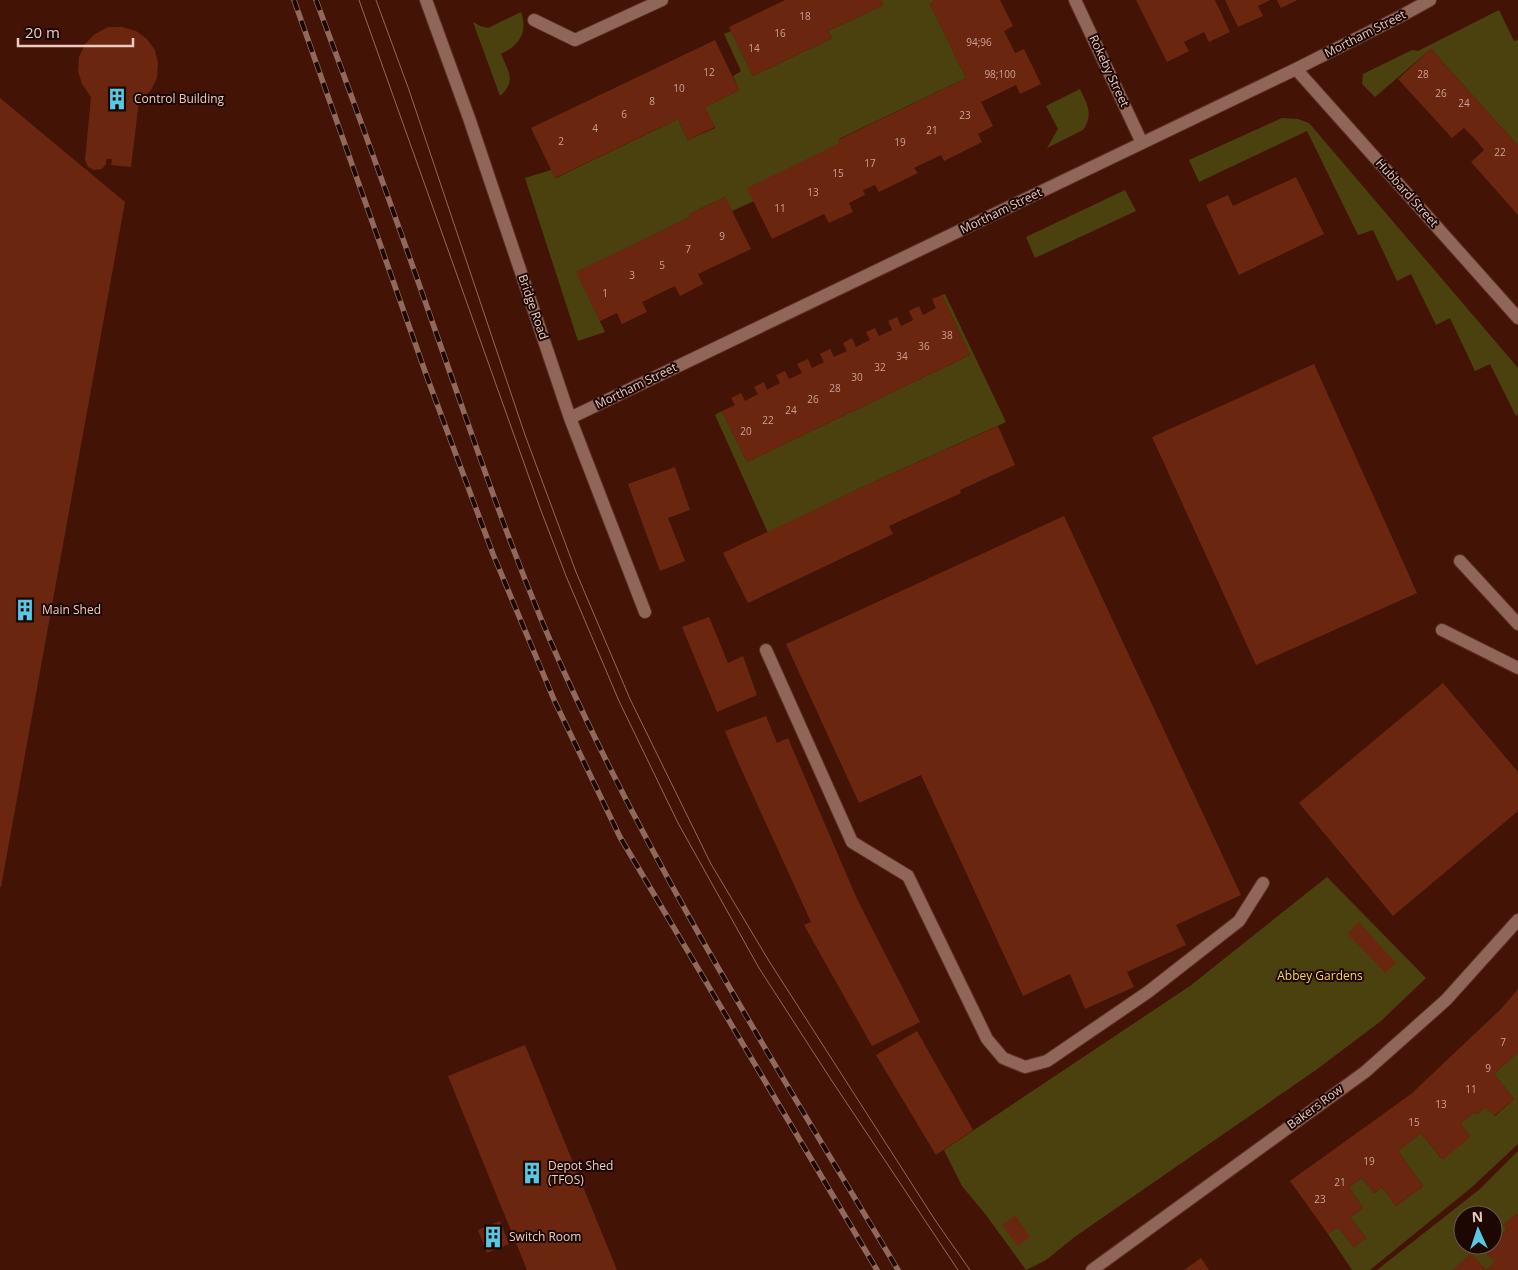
<svg xmlns="http://www.w3.org/2000/svg" width="1518" height="1270" font-family="'Open Sans',sans-serif">
	<style>
		.green { fill: #4b410e; fill-rule: evenodd }
		.building { fill: #6b2610 }
		.lines { fill: none; stroke-linecap: round; stroke-linejoin: round }
		.minor-casing { stroke: #5e3123; stroke-width: 14 }
		.minor { stroke: #906659; stroke-width: 12 }
		.tram { stroke: #91695c; stroke-width: 1 }
		.rail-casing { stroke: #91695c; stroke-width: 5.5 }
		.rail { stroke: #1c0703; stroke-width: 4; stroke-dasharray: 11; stroke-linecap: butt }
		.labels { text-anchor: middle; stroke-width: 4; stroke-linejoin: round; paint-order: stroke }
		.number-label { font-size: 10px; fill: #caa194 }
		.street-label { font-size: 12px; fill: #eacac0; stroke: #1c0703 }
		.poi-label { font-size: 12px; fill: #eacac0; stroke: #1c0703; text-anchor: start }
		.park-label { font-size: 12px; fill: #f3d645; stroke: #1c0703 }
	</style>
	<rect width="100%" height="100%" fill="#431405"/>
	<!-- green -->
	<path class="green" d="M881,0h52l1,2 -4,2 36,74 -127,61 1,4 -86,58 -22,10 -7,-14 -36,17 1,3 -113,55 28,60 -27,9 -53,-163 26,-8 5,8 122,-59 10,21 27,-12 -10,-21 34,-17 -6,-14 8,-5 -17,-37 7,-3 22,45 79,-38 -4,-7 55,-26z
		M1499,10l15,31 4,-1v106l-87,-97 -56,48 -13,-13 1,-10 49,-24 6,1z
		M521,12c7,20 -1,33 -20,42 7,17 16,27 -1,42l-27,-74 7,4 8,2z
		M1080,89c7,15 14,26 3,41l-36,18 11,-19 -12,-23z
		M1282,118l16,1 11,4 209,245v46l-2,2 -26,-52 -15,7 -25,-53 -14,7 -25,-51 -14,7 -24,-51 -15,5 -51,-104 -108,51 -10,-22z
		M1125,190l11,21 -101,47 -9,-21z
		M945,294l61,128 -137,62 -101,49 -53,-118 7,-4 25,51 223,-107 -28,-60z
		M1327,877l99,101 -45,43 -65,49 -240,166 -30,24 -20,10 -40,-55 -24,-29 -18,-36 246,-164z
		M1518,1052v92l-46,43 -102,83h-18l-24,-36 10,-7 16,20 12,-9 -16,-21 13,-9 -14,-21 13,-9 12,15 8,-6 14,19 27,-20 -25,-35 23,-18 21,26 28,-23 -10,-12 13,-11 4,1 9,-7 9,9 19,-17 -20,-25z
		M1518,1151v65l-2,-2 -12,11 3,5 -11,10 1,3 -10,9 8,10 -9,8 -15,-16 -18,16h-76l103,-81zM1463,1215h30v30h-30z"/>
	<!-- building -->
	<path class="building" d="M785,0h96l2,5 -55,26 4,7 -79,38 -24,-49z
		M933,0h67l13,26 -9,5 11,22 9,-4 17,35 -21,10 -4,-9 -35,17 12,24 -15,8 4,8 -38,19 -3,-6 -27,13 4,5 -39,19 -4,-7 -12,5 2,5 -16,8 4,9 -24,11 -5,-9 -52,25 -25,-51 93,-45 -2,-3 128,-62 -36,-74 4,-2z
		M1136,0h79l15,32 -21,10 -5,-10 -20,10 5,9 -22,11z
		M1225,0h45l-12,6 5,10 -25,11z
		M1277,0h20l-16,8z
		M108,27h14l14,4 11,8 8,11 3,13 -1,15 -6,12 -12,11 -8,66 -20,-2 1,-6h-6v5l-4,5 -8,1 -6,-3 -3,-7 6,-63 -9,-13 -4,-13 1,-14 6,-13 10,-10z
		M715,40l24,50 -34,17 10,20 -27,13 -10,-21 -123,59 -24,-50z
		M1431,49l87,97v69l-47,-53 13,-12 -10,-12 -10,-10 -12,10 -54,-59z
		M0,98l125,104 -124,685h-1z
		M1296,177l28,57 -85,41 -33,-70 22,-10 5,11z
		M725,197l26,52 -53,25 5,10 -23,12 -5,-10 -33,16 5,10 -25,12 -5,-11 -17,8 -24,-49 114,-55 -1,-3z
		M942,295l28,60 -223,107 -25,-51 13,-6 -4,-7 10,-5 4,8 13,-7 -4,-7 10,-5 3,8 13,-7 -4,-8 9,-4 4,8 13,-6 -5,-9 11,-5 4,9 12,-6 -4,-8 10,-5 4,8 13,-6 -4,-8 9,-5 4,9 14,-7 -4,-8 9,-4 4,8 13,-6 -4,-9 9,-4 4,9 12,-6 -4,-9 10,-5 4,9 13,-7 -4,-9z
		M1314,364l103,229 -161,72 -104,-228z
		M998,426l17,39 -55,25 1,3 -72,33 4,8 -145,69 -25,-50 146,-69z
		M675,467l15,43 -22,8 17,43 -25,10 -32,-87z
		M1064,516l177,379 -65,30 10,20 -59,27 7,15 -49,22 -15,-35 -47,22 -102,-221 -62,28 -73,-159z
		M709,617l19,46 15,-7 14,39 -40,17 -35,-85z
		M1443,683l75,89v39l-125,105 -94,-113z
		M766,716l11,27 11,-5 69,161 63,123 -48,24 -68,-121 7,-3 -74,-162 -12,-29z
		M1359,922l37,41 -11,10 -38,-40z
		M1518,989v63l-24,22 20,25 -20,17 -8,-9 -9,7 -4,-1 -13,11 11,12 -28,24 -22,-27 -23,18 25,35 -27,20 -14,-19 -8,6 -12,-15 -13,9 14,21 -13,9 16,21 -12,9 -16,-20 -10,7 -38,-53 121,-87 91,-86z
		M917,1031l56,99 -37,25 -60,-100z
		M525,1045l92,225h-90l-79,-194z
		M1516,1214l2,2v54h-65l18,-17 15,17 9,-8 -9,-9 11,-10 -2,-2 12,-11 -4,-5z
		M1015,1215l15,22 -12,9 -16,-21z
		M500,1221l9,23 -22,9 -9,-23z
		M1201,1258l8,12h-25z"/>
	<g class="lines">
		<!-- minor casing -->
		<g class="minor-casing">
			<path id="minor" d="M426,0l43,118 101,300 75,194
				M1075,0l67,143
				M534,20l41,20 87,-40
				M1296,69l222,249
				M570,418l726,-349 105,-53 29,-16
				M1460,561l58,63
				M1442,630l76,38
				M766,650l86,192 56,34 79,163 16,19 22,9 22,-6 101,-69 91,-71 24,-38
				M1092,1270l273,-198 81,-72 72,-80"/>
		</g>
		<!-- minor -->
		<use href="#minor" class="minor"/>
		<!-- tram -->
		<path class="tram" d="M359,0l181,508 26,68 53,125 59,122 81,145 71,110 128,192
			M376,0l33,90 116,345 51,137 54,127 81,165 58,97 166,259 35,50"/>
		<!-- rail casing -->
		<g class="rail-casing">
			<path id="rail" d="M294,0l133,377 66,177 62,148 65,135 257,433
				M316,0c45,121 89,243 131,364 37,105 72,209 118,310 94,207 216,400 333,596"/>
		</g>
		<!-- rail -->
		<use href="#rail" class="rail"/>
	</g>
	<!-- icons -->
	<defs>
		<g id="building-bare" transform="scale(1.725)"><path d="M-4-6H4V6H1V3H-1V6H-4ZM-2.5-4.3h1.7v1.8h-1.7ZM.8-4.3h1.7v1.8H.8ZM-2.5-1h1.7V.8h-1.7ZM.8-1h1.7V.8H.8Z" fill="#59c8e5" stroke="#1c0703" stroke-width="2.5" paint-order="stroke"/></g>
	</defs>
	<g fill-rule="evenodd">
		<use href="#building-bare" x="117" y="99"/>
		<use href="#building-bare" x="25" y="610"/>
		<use href="#building-bare" x="532" y="1173"/>
		<use href="#building-bare" x="493" y="1237"/>
	</g>
	<g class="labels">
		<!-- number labels -->
		<g class="number-label">
			<text x="805" y="20">18</text>
			<text x="780" y="37">16</text>
			<text x="979" y="46">94;96</text>
			<text x="754" y="52">14</text>
			<text x="709" y="76">12</text>
			<text x="1000" y="78">98;100</text>
			<text x="1423" y="78">28</text>
			<text x="679" y="92">10</text>
			<text x="1441" y="97">26</text>
			<text x="652" y="105">8</text>
			<text x="1464" y="107">24</text>
			<text x="624" y="118">6</text>
			<text x="965" y="119">23</text>
			<text x="595" y="132">4</text>
			<text x="932" y="134">21</text>
			<text x="561" y="145">2</text>
			<text x="900" y="146">19</text>
			<text x="1500" y="156">22</text>
			<text x="870" y="167">17</text>
			<text x="838" y="177">15</text>
			<text x="813" y="196">13</text>
			<text x="780" y="212">11</text>
			<text x="722" y="240">9</text>
			<text x="688" y="253">7</text>
			<text x="662" y="269">5</text>
			<text x="632" y="279">3</text>
			<text x="605" y="297">1</text>
			<text x="947" y="339">38</text>
			<text x="924" y="350">36</text>
			<text x="902" y="360">34</text>
			<text x="880" y="371">32</text>
			<text x="857" y="381">30</text>
			<text x="835" y="392">28</text>
			<text x="813" y="403">26</text>
			<text x="791" y="414">24</text>
			<text x="768" y="424">22</text>
			<text x="746" y="435">20</text>
			<text x="1503" y="1046">7</text>
			<text x="1488" y="1072">9</text>
			<text x="1471" y="1093">11</text>
			<text x="1441" y="1108">13</text>
			<text x="1414" y="1126">15</text>
			<text x="1369" y="1165">19</text>
			<text x="1340" y="1186">21</text>
			<text x="1320" y="1203">23</text>
		</g>
		<!-- street labels -->
		<g class="street-label">
			<text transform="translate(1365 34) rotate(-27)" y="4">Mortham Street</text>
			<text transform="translate(1109 71) rotate(65)" y="4">Rokeby Street</text>
			<text transform="translate(1407 193) rotate(48)" y="4">Hubbard Street</text>
			<text transform="translate(1001 211) rotate(-26)" y="4">Mortham Street</text>
			<text transform="translate(533 307) rotate(71)" y="4">Bridge Road</text>
			<text transform="translate(636 386) rotate(-26)" y="4">Mortham Street</text>
			<text transform="translate(1315 1107) rotate(-36)" y="4">Bakers Row</text>
		</g>
		<!-- poi labels -->
		<g class="poi-label">
			<text x="134" y="103">Control Building</text>
			<text x="42" y="614">Main Shed</text>
			<text x="548" y="1170">Depot Shed<tspan x="548" dy="14">(TFOS)</tspan></text>
			<text x="509" y="1241">Switch Room</text>
		</g>
		<!-- park labels -->
		<g class="park-label">
			<text x="1320" y="980">Abbey Gardens</text>
		</g>
	</g>
	<!-- north arrow -->
	<g transform="translate(1478 1230) rotate(357)"><circle r="24" fill="#1c0703" stroke="#6e554f"/>
	<path d="M0-4L9 19L0 12L-9 19Z" fill="#59c8e5"/>
	<text y="-8" font-size="14" font-weight="bold" text-anchor="middle" fill="#eacac0">N</text>
	</g>
	<!-- scale -->
	<path d="M18 38v8h115v-8" fill="none" stroke="#eacac0" stroke-width="2.5"/>
	<text x="25" y="38" font-size="15" fill="#eacac0" stroke="#1c0703" stroke-width="4" paint-order="stroke">20 m</text>
</svg>
